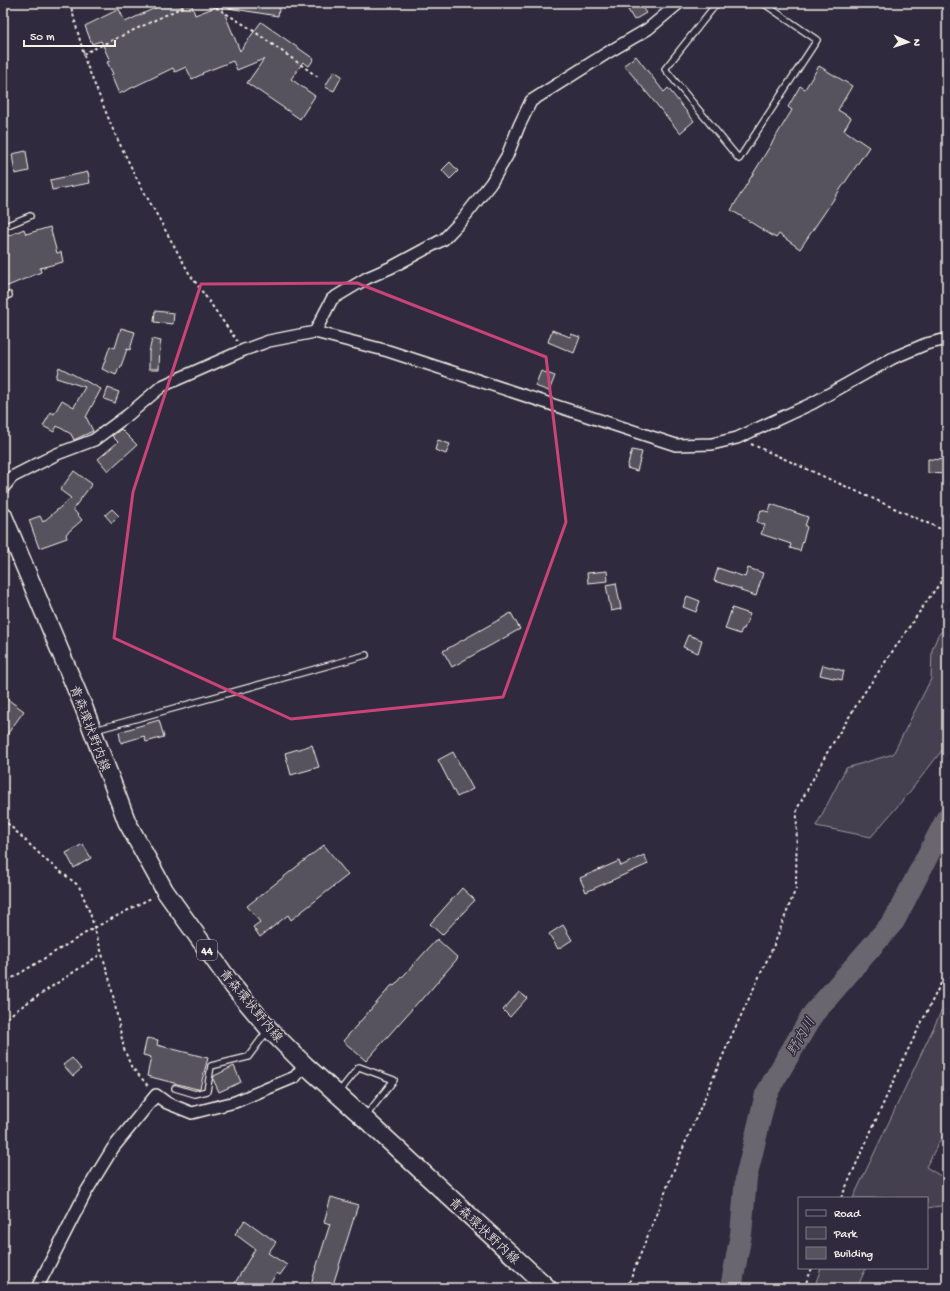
<svg xmlns="http://www.w3.org/2000/svg" width="950" height="1291" font-family="'Gochi Hand','Klee One',sans-serif">
	<style>
		.green { fill: #454050; stroke: #9c989c }
		.lines { fill: none; stroke-linecap: round; stroke-linejoin: round }
		.river { stroke: #6a6670; stroke-width: 22 }
		.building { fill: #56525f; stroke: #f4f1e8 }
		.lane-casing { stroke: #f4f1e8; stroke-width: 8 }
		.street-casing { stroke: #f4f1e8; stroke-width: 14 }
		.primary-casing { stroke: #f4f1e8; stroke-width: 20 }
		.path { stroke: #f4f1e8; stroke-width: 2; stroke-dasharray: 3 3; stroke-linecap: butt }
		.lane { stroke: #2f2a3d; stroke-width: 5.5 }
		.street { stroke: #2f2a3d; stroke-width: 11 }
		.primary { stroke: #2f2a3d; stroke-width: 17 }
		.marked { fill: none; stroke: #cc4377; stroke-width: 3; stroke-linejoin: round }
		.labels { text-anchor: middle; stroke-width: 3; stroke-linejoin: round; paint-order: stroke }
		.shield { fill: #2f2a3d; stroke: #b9b5b5; stroke-width: 1 }
		.shield-label { font-size: 12px; font-weight: bold; fill: #f4f1e8 }
		.street-label { font-size: 13px; fill: #f4f1e8; stroke: #2f2a3d }
		.water-label { font-size: 14px; font-style: italic; fill: #b6b2b2; stroke: #2f2a3d }
	</style>
	<rect width="100%" height="100%" fill="#2f2a3d"/>
	<filter id="ink" filterUnits="userSpaceOnUse"><feTurbulence type="fractalNoise" baseFrequency=".025" numOctaves="2"/><feDisplacementMap in="SourceGraphic" scale="8" xChannelSelector="R" yChannelSelector="G"/><feConvolveMatrix kernelMatrix="1 2 1 2 8 2 1 2 1" color-interpolation-filters="sRGB"/></filter>
	<g filter="url(#ink)">
		<!-- green -->
		<path class="green" d="M947,626v118l-39,50 -37,43 -55,-11 30,-58 47,-14 38,-75 1,-29 6,-15z
			M947,999v128l-21,40 21,13v25l-20,3v-10h-74z
			M821,1268h45l-9,20h-43z"/>
		<g class="lines">
			<!-- river -->
			<path class="river" d="M731,1288l10,-54 5,-56 20,-84 47,-80 81,-93 53,-103"/>
		</g>
		<!-- building -->
		<path class="building" d="M153,3h38l4,12 26,-10 19,46 21,-29 53,37 -5,7 -6,-4 -12,17 24,17 -15,23 -53,-36 17,-24 -27,11 -4,-9 -31,12 1,1 -11,5 -6,-12 -11,5 -2,-4 -54,26 -8,-19 2,-1 -6,-12 3,-1 -9,-20 -9,3 -7,-18 34,-17 6,13 30,-14z
			M228,3h52l-2,13 -50,-8z
			M624,3h15l7,10 -12,7z
			M636,56l28,36 4,-4 26,33 -14,12 -56,-68z
			M819,66l33,20 -14,24 13,8 -7,12 25,17 -69,102 -21,-15 -3,4 -45,-28 61,-100 -4,-3 12,-21 5,3z
			M334,71l8,5 -8,15 -9,-4z
			M26,151l3,20 -14,3 -3,-20z
			M450,162l8,9 -8,8 -8,-9z
			M88,172l2,11 -38,7 -2,-10z
			M50,227l7,26 4,-1 2,10 -23,6 1,4 -38,16v-50l21,-9 2,5z
			M155,311l19,2 -1,11 -19,-2z
			M121,328l14,4 -5,18 -3,-1 -7,20 -1,-1 -3,7 -14,-6 8,-23 5,2z
			M552,330l18,7 1,-3 9,3 -6,16 -26,-11z
			M152,339l9,2 -1,5 -1,23h-10v-17z
			M59,367l42,22 -15,28 7,14 -19,9 -3,-6 -14,-8 -3,6 -11,-6 8,-14 3,2 8,-14 12,7 11,-20 -29,-9z
			M541,371l14,5 -6,15 -14,-5z
			M108,388l11,4 -4,11 -11,-4z
			M121,429l16,16 -29,26 -10,-12 20,-17 -6,-6z
			M438,440l12,4 -4,10 -11,-4z
			M632,450l10,2 -5,19 -10,-3z
			M928,459l19,1v14l-19,-1z
			M74,471l18,13 -19,25 9,11 -16,14 1,4 -28,10 -10,-28 11,-4 3,6 28,-24 -11,-8z
			M771,504l37,13 -3,9 2,1 -7,24 -10,-3 1,-4 -30,-10 4,-9 -8,-3 4,-12 8,2z
			M112,509l7,7 -7,7 -7,-8z
			M718,568l27,9 3,-9 15,5 -7,23 -15,-5v-2l-27,-8z
			M607,571l1,10 -20,2 -1,-10z
			M616,583l5,26 -10,2 -5,-26z
			M687,596l13,5 -4,11 -13,-5z
			M732,608l18,6 -6,15h-2l-2,5 -15,-5z
			M511,613l9,16 -68,38 -9,-16z
			M688,635l14,5 -4,13 -15,-6z
			M823,665l21,6 -2,9 -22,-5z
			M3,696l21,15 -21,29z
			M159,720l5,17 -18,5 -2,-6 -23,7 -2,-11z
			M312,745l7,22 -28,8 -6,-22z
			M453,752l20,37 -16,8 -19,-37z
			M83,844l8,14 -17,10 -8,-15z
			M324,845l24,30 -57,45 -3,-5 -28,22 -7,-10 7,-5 -13,-16z
			M644,855l4,9 -62,28 -6,-14 39,-17 2,5z
			M462,888l13,12 -33,35 -12,-11z
			M563,925l9,15 -14,9 -9,-15z
			M437,939l21,19 -37,43 -1,-1 -54,61 -23,-20 49,-56 2,1z
			M519,992l8,6 -17,19 -7,-7z
			M147,1038l11,2 -1,5 51,13 -8,30 -3,1 -50,-13 4,-19 -8,-2z
			M72,1058l9,11 -8,7 -10,-11z
			M234,1066l7,16 -22,10 -6,-13 1,-3z
			M331,1197l27,8 -26,83h-9l-12,-4 19,-60 -6,-2z
			M245,1220l31,22 -8,11 19,12 -7,10 -3,-2 -10,15h-35l23,-39 -20,-15z"/>
		<g class="lines">
			<!-- lane casing -->
			<g class="lane-casing">
				<path id="lane" d="M717,3l-52,66 74,90 78,-119 -54,-37
					M3,227l27,-11
					M3,297l6,-2
					M95,730l271,-75
					M175,1088l20,6 12,-3 4,-25 37,-9 20,-27
					M339,1092l20,-25 35,13 -29,37"/>
			</g>
			<!-- street casing -->
			<g class="street-casing">
				<path id="street" d="M315,332l17,-33 35,-21 25,-11 52,-28 18,-19 29,-37 16,-27 12,-30 12,-25 76,-48 41,-24 31,-26
					M3,488l9,-11 45,-23 37,-14 34,-25 34,-29 82,-36 25,-9 46,-9 73,19 288,94 36,-1 25,-6 76,-35 80,-45 33,-14 21,-5
					M37,1288l49,-96 27,-44 43,-53 11,8 25,10 43,-11 60,-25 10,-12"/>
			</g>
			<!-- primary casing -->
			<g class="primary-casing">
				<path id="primary" d="M3,515l81,193 43,114 38,69 68,95 36,43 36,36 59,53 184,170"/>
			</g>
			<!-- path -->
			<path class="path" d="M70,3l16,60 28,69 23,47 52,94 48,68
				M205,3l7,2 36,22 70,50
				M83,54l106,-50 9,-1
				M751,444l192,86 4,6
				M3,819l44,42 32,25 11,27 20,68 14,68 7,17 18,21
				M3,985l6,-5 85,-52 59,-31
				M3,1022l12,-11 86,-57
				M841,1198l61,-136 45,-91
				M627,1288l50,-126 53,-123 44,-94 22,-57 1,-79 31,-58 34,-55 67,-98 18,-24
				M804,1288l8,-20"/>
			<!-- lane -->
			<use href="#lane" class="lane"/>
			<!-- street -->
			<use href="#street" class="street"/>
			<!-- primary -->
			<use href="#primary" class="primary"/>
		</g>
	</g>
	<!-- marked area -->
	<path class="marked" d="M357,283l189,74 20,165 -63,175 -212,22 -177,-81 19,-146 68,-208z"/>
	<g class="labels">
		<!-- shield labels -->
		<rect class="shield" x="197" y="940" width="20" height="20" rx="3"/>
		<g class="shield-label">
			<text x="207" y="954">44</text>
		</g>
		<!-- street labels -->
		<g class="street-label">
			<text transform="translate(91 728) rotate(69)" y="5">青森環状野内線</text>
			<text transform="translate(252 1005) rotate(50)" y="5">青森環状野内線</text>
			<text transform="translate(485 1230) rotate(43)" y="5">青森環状野内線</text>
		</g>
		<!-- water labels -->
		<g class="water-label">
			<text transform="translate(800 1036) rotate(-59)" y="5">野内川</text>
		</g>
	</g>
	<!-- margin -->
	<rect width="950" height="1291" fill="none" stroke="#2f2a3d" stroke-width="16"/>
	<rect x="8" y="8" width="934" height="1275" fill="none" stroke="#f4f1e8" stroke-width="1.5" filter="url(#ink)"/>
	<!-- legend -->
	<rect x="798" y="1197" width="130" height="72" fill="#2f2a3d" stroke="#7e7a81"/>
	<rect x="806" y="1210" width="20" height="6" fill="#2f2a3d" stroke="#7e7a81"/>
	<text x="834" y="1217" font-size="12" fill="#f4f1e8">Road</text>
	<rect x="806" y="1227" width="20" height="12" fill="#454050" stroke="#7e7a81"/>
	<text x="834" y="1237" font-size="12" fill="#f4f1e8">Park</text>
	<rect x="806" y="1247" width="20" height="12" fill="#56525f" stroke="#7e7a81"/>
	<text x="834" y="1257" font-size="12" fill="#f4f1e8">Building</text>
	<!-- north arrow -->
	<g transform="translate(908 42) rotate(93)" stroke="#2f2a3d" stroke-width="3" paint-order="stroke">
	<path d="M0-3L7 15L0 10L-7 15Z" fill="#f4f1e8"/>
	<text y="-6" font-size="11" font-weight="bold" text-anchor="middle" fill="#f4f1e8">N</text>
	</g>
	<!-- scale -->
	<path d="M24 40v6h91v-6" fill="none" stroke="#f4f1e8" stroke-width="2"/>
	<text x="30" y="40" font-size="12" fill="#f4f1e8" stroke="#2f2a3d" stroke-width="3" paint-order="stroke">50 m</text>
</svg>
